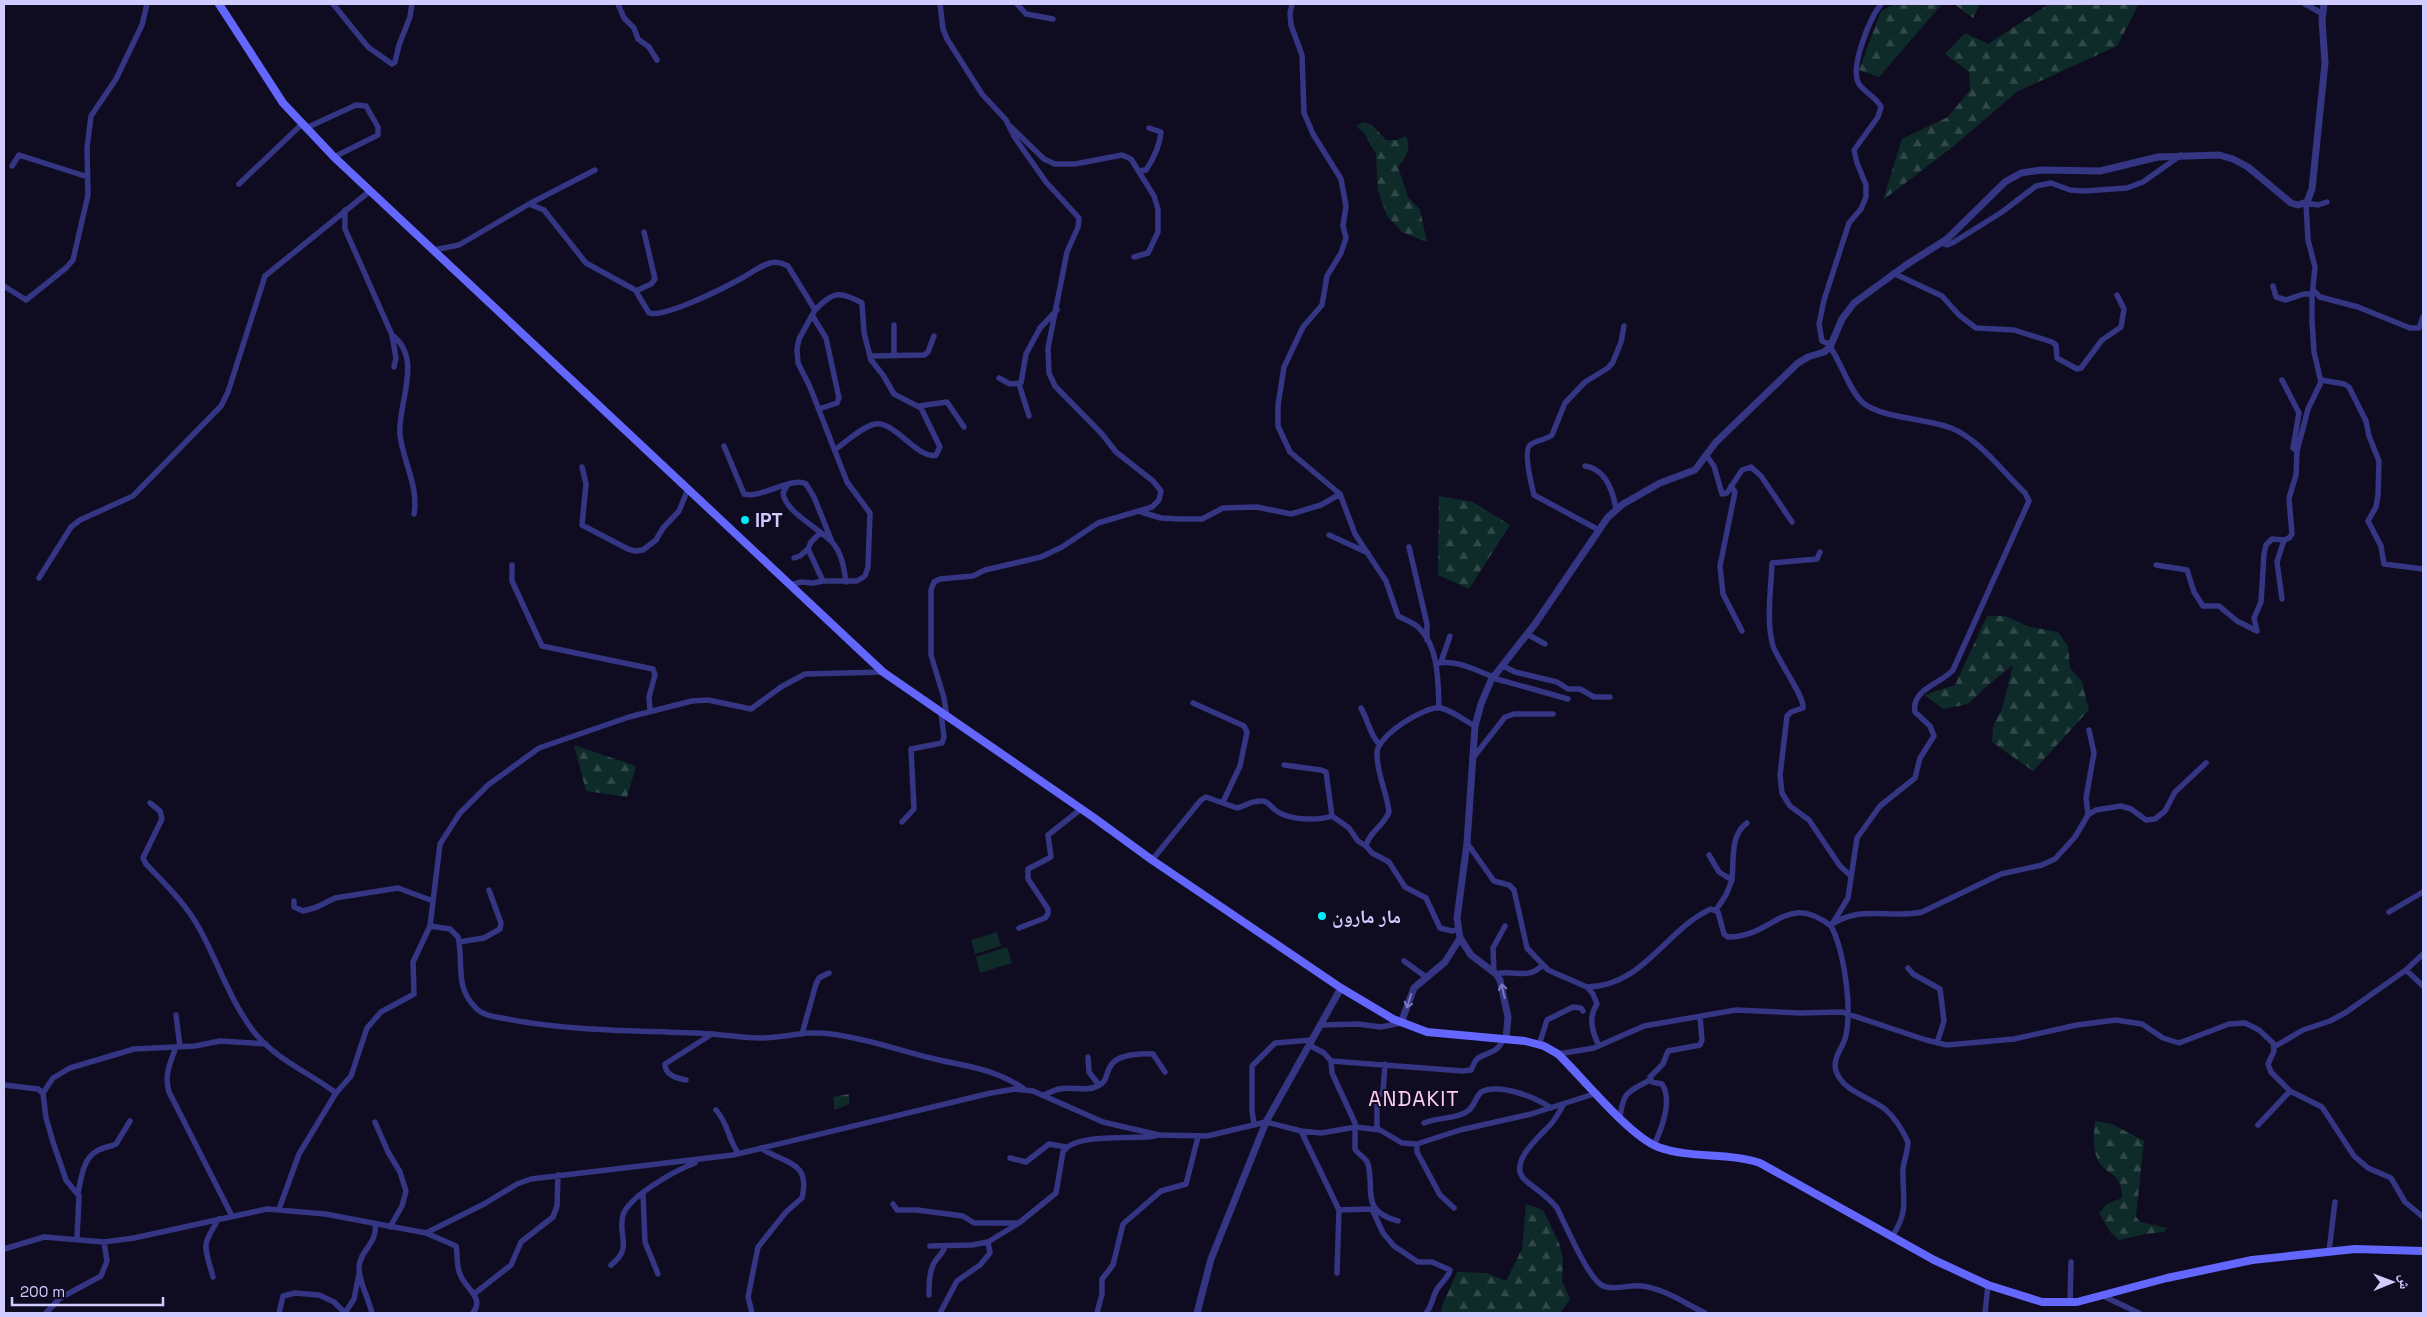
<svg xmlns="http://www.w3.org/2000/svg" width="2427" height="1317" font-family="'Space Grotesk','Noto Naskh Arabic',sans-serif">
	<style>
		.forest { fill: url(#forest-firs) }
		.green { fill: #0f2b29 }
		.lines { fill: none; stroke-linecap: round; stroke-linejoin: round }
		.minor { stroke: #343583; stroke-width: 5.5 }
		.tertiary { stroke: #343583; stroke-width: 7 }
		.secondary { stroke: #6366ff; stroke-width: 8 }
		.oneway { stroke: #7a79bb }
		.poi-dot { fill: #00eaf7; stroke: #0f0c21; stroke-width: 2 }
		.labels { text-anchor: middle; stroke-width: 4; stroke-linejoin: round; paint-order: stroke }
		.poi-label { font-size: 19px; font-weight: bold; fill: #d0ccff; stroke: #0f0c21; text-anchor: start }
		.quarter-label { font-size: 21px; letter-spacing: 1px; fill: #ffceef; stroke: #0f0c21 }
	</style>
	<defs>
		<pattern id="forest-firs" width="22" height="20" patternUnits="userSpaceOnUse" patternTransform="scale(1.25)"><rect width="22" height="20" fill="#0f2b29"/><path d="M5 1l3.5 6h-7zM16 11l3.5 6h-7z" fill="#314949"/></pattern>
	</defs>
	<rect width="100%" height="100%" fill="#0f0c21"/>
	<!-- forest -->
	<path class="forest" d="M1895,4h47l-63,73 -20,-7 22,-59z
		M1954,4h26l-7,14z
		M2049,4h90l-22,42 -99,45 -68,58 -67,51 19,-61 46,-22 22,-27 -1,-18 -24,-18 20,-21 23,11z
		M1363,122l9,3 14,15h10l10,-4c6,12 0,21 -8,31l10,30 12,13 7,32 -25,-10 -15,-16 -9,-25 -2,-37 -12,-21 -8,-7z
		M1439,496l34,6 37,23 -41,64 -31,-14z
		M1987,616h18l25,11 28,5 10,14 2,22 12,14 7,28 -56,61 -41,-29 1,-16 9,-17 11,-44 -26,21 -19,18 -24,5 -20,-14 31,-10z
		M574,745l62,21 -9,31 -41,-6z
		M849,1094v10l-14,6 -2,-13z
		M2095,1121l17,3 32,17 -8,76 4,5 27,6 -3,4 -19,2 -26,6 -8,-7 -12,-20 8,-9 15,-6c0,-28 -15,-20 -24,-38 -6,-12 -4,-26 -3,-39z
		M1526,1204l17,6 16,33 4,15 -1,23 8,18 -10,14h-119l1,-7 15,-34 29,1 20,8 16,-32z"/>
	<!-- green -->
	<path class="green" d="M997,932l4,14 -26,8 -4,-14z
		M1007,947l5,16 -32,10 -4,-16z"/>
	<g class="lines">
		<!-- minor -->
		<path class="minor" d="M333,4l35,43 24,17 3,-2 4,-17 11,-28 2,-13
			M618,4l6,14 10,10 4,11 11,8 8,13
			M940,4l3,25 4,10 35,55 24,26 9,18 31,44 33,36 -1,9 -11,25 -19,96 1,25 6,13 47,48 14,18 37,29 8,10 -2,9 -7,7 -54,16 -36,24 -21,10 -56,13 -12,6 -33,3 -6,3 -3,8v65l13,43 3,19
			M1017,4l9,10 27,5
			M1292,4l-2,9 1,12 11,30 2,58 9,21 28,45 5,27 -3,20 3,12 -5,15 -14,23 -5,29 -19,22 -19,40 -6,38v21l12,26 50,42 15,40 31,47 12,35c7,4 15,6 21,12 20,19 19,54 20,80
			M2305,4l18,10
			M1011,127l33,32 11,5h20l47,-9 9,4 23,37 4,13v23l-10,21 -14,4
			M306,128l50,-23 10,1 12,21v8l-44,22
			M12,166l7,-11 69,22
			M1138,171l8,-1c8,-12 14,-24 15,-38l-12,-4
			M239,184l63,-60
			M529,204l66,-34
			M345,210v19l47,106c32,24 5,69 8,100 3,26 19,52 14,79
			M644,232l11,47 -4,5 -13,6 -1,3 12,20c16,5 77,-26 93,-35 9,-5 18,-12 28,-15 6,-2 12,0 18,3l27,44 -16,29 -2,10 1,14 12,24 37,95 23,31 -2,54 -3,9 -8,5h-34l-10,2 -12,-1 -11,3
			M1941,243l6,2 7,-3 48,-30 34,-26 15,-3 19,7 14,1 43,-3 16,-6 38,-27
			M434,250l25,-5 70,-41 15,6 42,53 51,28
			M1893,273l49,23 17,19 17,13 38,2 38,12 4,3 1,13 20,11 4,-1 21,-28 19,-13 3,-18 -7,-14
			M4,286l22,14 40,-32 7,-8 15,-65 -1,-47 4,-32 25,-37 26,-54 5,-21
			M2273,286l3,11 10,3 18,-6h8
			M2313,290l7,7 38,10 52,21h9l4,-11
			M815,310c18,-18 24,-20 47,-7l2,30 7,27 12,15 11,19 27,14 19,39 -4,8c-18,5 -42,-35 -61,-31 -13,3 -28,17 -39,25
			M812,315l14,23 13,60 -2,5 -18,6
			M392,335l4,23 -2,9
			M1832,345l-10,-4 -3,-17 5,-24 25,-77 12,-14 5,-12v-12l-9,-22 -3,-13 24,-33 3,-10c-5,-10 -16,-14 -22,-23 -10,-16 11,-66 22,-80
			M1830,347c11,15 20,45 33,56 21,16 63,15 88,25 28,11 52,44 74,65l4,8 -76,169c-12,14 -42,19 -38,42l15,14 4,10 -14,22 -5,20 -35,28 -23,32 -9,60 -17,28
			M870,356l54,-1 4,-3 6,-16
			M894,356v-31
			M999,378l11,6 11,-1 5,-29 14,-26 17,-18
			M2282,380l17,33 -6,35 4,3
			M2321,380l23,4 5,3 17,34 3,15 10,25 -1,34 -2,12 -8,14 13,25 3,18 39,5
			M1019,384l10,32
			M919,406l28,-4 17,25
			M724,446l20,48c17,5 48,-18 62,-10l8,13 18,45
			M1706,455l8,11 8,28 5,-1 15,-23 9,-3 10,9 31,46
			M1585,466c21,3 28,25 31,43
			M582,467l4,17 -4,41 46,24 7,2 8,-1 13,-10 7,-12 16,-17 9,-22
			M787,486l-4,7c2,19 37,36 49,49 10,11 12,26 14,40
			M1731,486l4,6 -15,74 3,28 19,37
			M1141,512l20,6 18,1h23l21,-11 34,-1 34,7 30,-9 19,-11
			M1597,529l-63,-34c-2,-8 -11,-44 -4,-50 6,-5 16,-5 22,-10l13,-32 20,-21 23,-14 5,-6 8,-20 3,-16
			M820,533l-9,9 -3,7 15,32
			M1329,535l39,18
			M1409,547l18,77v16
			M1820,552l-3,7 -45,4c-1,26 -6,58 1,83 5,15 32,51 30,62l-12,4 -4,4 -7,59 2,18 8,13 19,14 31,46 11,10
			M794,558l6,-2 8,-7
			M512,565v16l30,65 111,23 2,6 -6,22 1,14
			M2156,565l31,5 7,22 9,14h16l18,15 20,10 -3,-13 7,-16 3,-48 2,-9 6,-6 12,1
			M39,578l32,-51 9,-7 53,-24 88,-90 7,-14 37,-116 105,-85
			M2282,599l-5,-37 7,-22 5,-2 3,-4 -3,-36 7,-23 1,-24 11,-42 13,-27 -7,-30 -2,-31v-24l3,-30 -7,-27 -2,-37 12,2 9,-3
			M1527,634l18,10
			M1441,662l9,-26
			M1436,664c18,-6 41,7 58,13
			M1503,666l12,6 42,10 11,7h12l14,8h16
			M1493,678l75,21
			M1193,703l51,23 3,6 -7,34 -17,36
			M1361,708c7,12 9,27 18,36
			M1473,758l32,-41 9,-3h39
			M1284,765l37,5 5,2 6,44 17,12 9,13 8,5
			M150,803l10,8 2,8 -19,39 3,6c19,20 40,40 53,64 19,34 31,73 55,104 21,27 56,41 82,61
			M2088,815l-2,-17 8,-45 -5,-23
			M902,822l12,-13 -3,-60 31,-6 2,-6 -3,-24
			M1467,843l27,38 15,4 5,5 13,58 21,22 39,17 6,7 4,10c-9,14 -5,27 2,42
			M1709,855l10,17 13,8 -6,15 -10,15
			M1152,860l49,-60 5,-3 31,11c10,-2 13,-8 26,-7 7,1 9,8 15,11 13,8 39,9 54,4
			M1732,879c2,-20 -2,-44 15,-56
			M294,901v6l9,4 14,-4 18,-9 63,-10 35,13
			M2389,912l34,-20
			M1834,923c30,-18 57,-4 88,-11l79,-38 41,-9 13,-6 20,-22 13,-22 8,-5 25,-4 10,3 15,11 9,-1 10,-8 10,-19 31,-29
			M430,926l20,3 8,8c6,26 -4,50 18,71 7,8 21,9 31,11 68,13 136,11 204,15 16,1 33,4 49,4 24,0 47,-8 71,-4 34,4 67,16 100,24 35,9 60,9 92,30
			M1019,928l26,-10 3,-4v-5l-20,-30v-10l23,-12 -3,-22 33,-26
			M1458,929l-6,2 -12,-3 -14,-30 -21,-11 -16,-25 -17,-9 -6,-7c3,-14 18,-20 23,-34 -2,-20 -13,-40 -12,-60 1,-17 49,-47 64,-44 12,3 24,13 34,18
			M459,942l25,-4 16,-9 1,-6 -12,-33
			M1404,961l22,16
			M1908,968l5,6 27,15 4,32 -7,22
			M2406,970l17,16
			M1494,972l-1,-24 12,-22
			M1496,974c19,-5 30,7 47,-9
			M1587,987c57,-1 79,-58 124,-78l7,3 6,22 4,3c46,0 57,-46 103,-11 13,24 21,81 15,109 -2,12 -14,22 -10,36 7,21 35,26 50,39 9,8 17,21 22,32 0,9 -4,18 -5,27 -1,30 7,40 -11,68
			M176,1015l4,32
			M1322,1025l36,-1 23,3 20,-4
			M802,1034l14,-50 3,-6 10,-5
			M1309,1045l15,8 7,8 1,12 23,50v26c3,6 12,9 13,15 7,27 -8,47 30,57
			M1539,1045l8,-25 26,-13 8,1 2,3
			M176,1047c-6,16 -12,28 -7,45l63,124
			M2274,1047l29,-17 27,-9 15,-8 61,-43 17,-16
			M1558,1054l36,-6 50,-22 92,-16 64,3 42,-1 84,28 21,5 67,-6 63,-14 39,-5 26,4 21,14 16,5 50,-19 16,-1 14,7 14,13 1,8 -6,13 3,8 19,19 32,16 32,49 14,12 23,10 14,24 18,15
			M1088,1057l1,15 10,13
			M1331,1061l132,10 8,-1c2,-4 3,-8 6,-11 10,-7 22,-6 26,-20
			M686,1080c-10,-2 -21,-5 -21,-16l47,-30
			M4,1085l34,4 5,4 3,25 7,24 13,38 13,16 -2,42
			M43,1093l10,-15 17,-10 64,-19 61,-3 25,-5 46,3
			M1044,1095c5,-2 10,-5 15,-6 13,-3 27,3 39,-3 10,-5 7,-11 12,-19 6,-13 31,-14 43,-13l12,18
			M1564,1104c-4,7 -8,14 -13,20 -10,11 -43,38 -27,55 11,10 24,17 33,29 9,18 29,65 43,76 10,8 30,0 42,2 23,3 42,17 63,27
			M716,1110c12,13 12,29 22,43
			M1620,1118c3,-27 8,-26 30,-38
			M375,1122l13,30 12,20 6,19 -4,15 -12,21
			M1424,1123c14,-6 36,-4 46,-14 5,-5 6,-12 11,-17 19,-9 54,5 70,16
			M1254,1125l-2,-15v-44l23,-23 37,-3
			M2258,1125l32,-34
			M1377,1129v-33l6,-3 2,-29
			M1301,1131l20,2 35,-6 24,3 22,13 15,1 43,-14 71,-16 66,-21
			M1417,1144v8l23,43 14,13
			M1654,1145c8,-17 19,-44 8,-61l-10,-2 -2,-5 13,-13 5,-13 32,-6 2,-5 -2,-23
			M1010,1158l16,4 23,-18 17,3
			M78,1193c3,-14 5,-35 19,-42 6,-4 13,-4 19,-7l14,-23
			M643,1194l2,48 13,32
			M893,1204l4,6h20l46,6 11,7h45
			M279,1209l20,-55 37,-61 15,-17 16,-48 14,-16 33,-18 -1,-32 17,-36 10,-82 20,-31 28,-28 51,-37 90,-31 63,-16 16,-1 43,9 30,-22 24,-13 78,-2
			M1339,1210l33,-1 11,24 11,13 24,16h14l18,8c-2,9 -10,13 -14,21 -4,8 -4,15 -10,22
			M426,1233l30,13c2,9 0,19 4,28 5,15 25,23 13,39
			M930,1246l42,-1 16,-3 31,-19 37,-30 7,-41c12,-20 71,-12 92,-16
			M4,1249l40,-12 60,5 30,-4 133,-29 58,5 101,19 58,-29 33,-20 14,-5 202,-24 258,-62 24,-4 18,2 70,31 56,13 48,1 59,-14 35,9 38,79 -2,63
			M2329,1251l6,-49
			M611,1265c23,-18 6,-29 12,-50 6,-19 53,-45 72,-52
			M213,1277c-8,-31 -13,-30 6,-58
			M474,1294l37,-29 10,-23 32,-25 4,-11 1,-31
			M929,1295c0,-11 0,-22 5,-32 4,-7 9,-9 11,-17
			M2101,1295l38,18
			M2070,1303l1,-41
			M46,1313l14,-15 41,-22 6,-15 -3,-19
			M279,1313l4,-17 12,-3 24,2 15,7 11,11 9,-14 5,-25
			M372,1313c-3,-13 -14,-34 -13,-46 1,-17 19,-24 16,-43
			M752,1313l-4,-16 10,-50 28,-35 16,-14c9,-37 -17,-34 -41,-50
			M940,1313l17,-32 23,-16 10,-12 -2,-11
			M1097,1313l5,-19v-15l11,-14 10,-41 38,-33 25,-7 12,-47
			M1985,1313l3,-28"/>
		<!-- tertiary -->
		<path class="tertiary" d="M1401,1023l13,-35 31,-26 15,-24
			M1506,1039l2,-22 -8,-37 -4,-6 -25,-19 -11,-17 -3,-20 10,-75 8,-117 6,-22 10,-24 44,-56 73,-107 15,-13 37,-21 35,-13 21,-28 82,-79 10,-6 16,-5 6,-5 12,-28 12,-16 52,-38 41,-26 58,-57 16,-9 20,-3 59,1 58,-14 61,-2 14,4 15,8 43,36 7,2 9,-3 5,-13 13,-126 -3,-43 2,-16
			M1197,1313l14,-54 55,-137 75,-134"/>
		<!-- secondary -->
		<path class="secondary" d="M219,4l64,99 51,54 549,515 210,145 59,43 189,128 52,31 34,13 98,9 19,5 14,8c25,24 71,82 100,93 33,12 69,5 102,16l174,97 54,25 54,17h35l90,-24 85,-18 103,-11 68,2"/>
	</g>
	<!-- one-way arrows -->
	<defs><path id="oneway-shaft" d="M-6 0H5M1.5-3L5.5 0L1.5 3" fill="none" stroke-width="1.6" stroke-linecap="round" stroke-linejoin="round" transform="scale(1.25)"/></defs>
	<g class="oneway">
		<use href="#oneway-shaft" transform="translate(1503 991) rotate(-103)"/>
		<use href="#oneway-shaft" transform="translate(1409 1001) rotate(108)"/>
	</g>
	<!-- markers -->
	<g class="poi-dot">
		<circle cx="745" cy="520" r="5"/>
		<circle cx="1322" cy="916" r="5"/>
	</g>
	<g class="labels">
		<!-- poi labels -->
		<g class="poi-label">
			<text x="755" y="527">IPT</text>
			<text x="1332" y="923">مار مارون</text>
		</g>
		<!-- quarter labels -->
		<g class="quarter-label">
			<text x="1414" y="1106">ANDAKIT</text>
		</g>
	</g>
	<!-- border -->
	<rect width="2427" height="1317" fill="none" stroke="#d0ccff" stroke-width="10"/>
	<!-- north arrow -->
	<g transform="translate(2392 1282) rotate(89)" stroke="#0f0c21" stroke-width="4" paint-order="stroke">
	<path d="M0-4L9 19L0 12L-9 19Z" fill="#d0ccff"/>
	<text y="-8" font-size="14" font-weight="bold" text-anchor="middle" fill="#d0ccff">ش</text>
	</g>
	<!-- scale -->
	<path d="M12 1297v8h151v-8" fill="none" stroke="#d0ccff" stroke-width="2.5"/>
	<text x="20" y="1297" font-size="15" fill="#d0ccff" stroke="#0f0c21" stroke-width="4" paint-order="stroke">200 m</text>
</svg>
